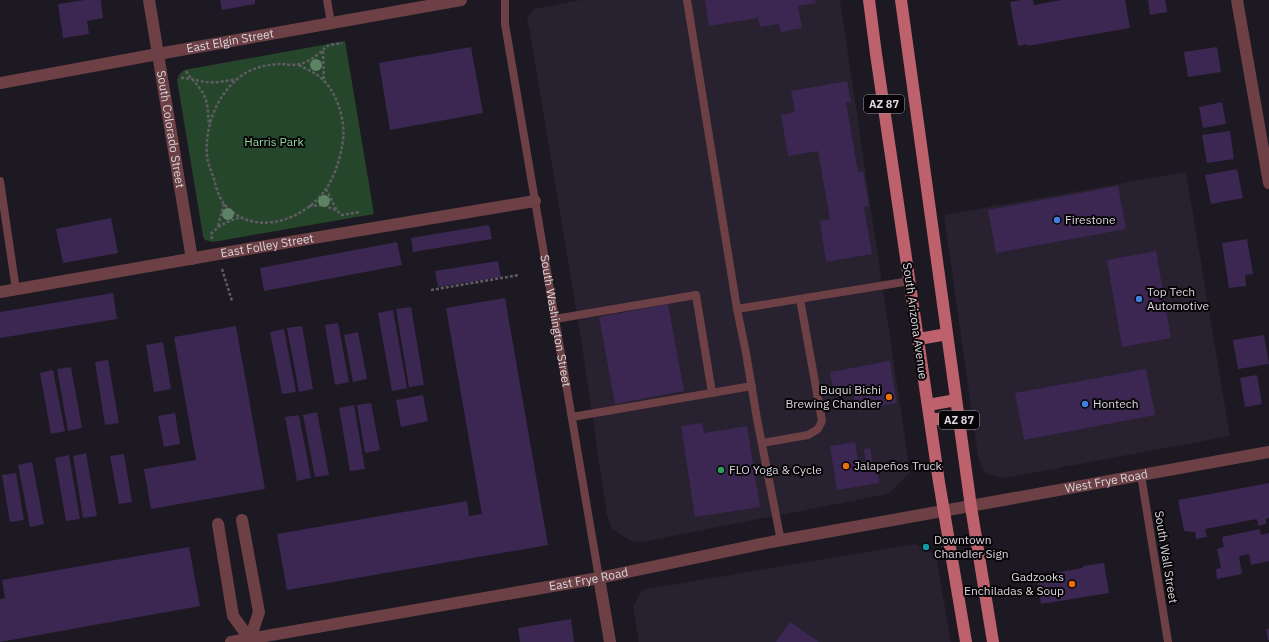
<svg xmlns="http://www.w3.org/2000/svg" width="1269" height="642" font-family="'IBM Plex Sans',sans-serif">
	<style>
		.built { fill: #28212f }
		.green { fill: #26462c }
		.building { fill: #3b2752 }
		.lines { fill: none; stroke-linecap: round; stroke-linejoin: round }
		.path { stroke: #605c64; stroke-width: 2.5; stroke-dasharray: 3 2; stroke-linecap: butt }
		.service { stroke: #6c4044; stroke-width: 8 }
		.minor { stroke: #6c4044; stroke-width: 12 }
		.tertiary { stroke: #6c4044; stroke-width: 12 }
		.primary { stroke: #bd626c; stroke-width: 12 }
		.tree { fill: #5d8265 }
		.shop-dot { fill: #3f7fe0; stroke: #070508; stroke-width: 1.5 }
		.food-dot { fill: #e8710a; stroke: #070508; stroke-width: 1.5 }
		.leisure-dot { fill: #2e9e5b; stroke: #070508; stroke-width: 1.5 }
		.culture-dot { fill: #0f9aa8; stroke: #070508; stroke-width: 1.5 }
		.labels { text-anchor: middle; stroke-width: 4; stroke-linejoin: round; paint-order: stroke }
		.shield { fill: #070508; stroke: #9a979c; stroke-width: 1 }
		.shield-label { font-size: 11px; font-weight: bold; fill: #d9d6dc }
		.street-label { font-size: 12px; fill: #d9d6dc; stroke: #070508 }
		.park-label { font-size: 12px; fill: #91d79c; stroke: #070508 }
		.poi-label { font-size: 12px; fill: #d9d6dc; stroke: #070508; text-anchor: start }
	</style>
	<rect width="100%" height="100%" fill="#1d1922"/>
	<!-- built -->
	<path class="built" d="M581,0h259l70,472 -22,22 -247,48 -10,-1 -19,-12 -5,-14 -26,-176 -51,-306 -3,-14 7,-10z
		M1186,172l44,264 -226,42 -15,-3 -7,-6 -4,-13 -34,-241z
		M916,544l20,11 15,87h-312l-6,-35 9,-17z"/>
	<!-- green -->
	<path class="green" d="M345,41l29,173 -161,28 -8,-2 -2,-4 -26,-156 2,-5 5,-5z"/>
	<!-- building -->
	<path class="building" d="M85,0h16l2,18 -16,3 2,13 -26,4 -5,-34z
		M220,0h35v4l-33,6z
		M705,0h110l1,3 -18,3 4,22 -21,4 -2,-8 -19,3 -2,-9 -49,8z
		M1021,0h12l1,5 28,-5h63l5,28 -103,18v-2l-9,2 -8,-44z
		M1148,0h17l2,12 -17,3z
		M471,47l12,66 -93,17 -11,-67z
		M1217,47l4,25 -33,5 -4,-25z
		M847,81l4,21h-5l12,70 5,-1 6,35 -5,1 8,47 -46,8 -6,-41 10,-2 -12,-68 -30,5 -7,-41 14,-3 -4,-21z
		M1222,102l4,22 -23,4 -4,-21z
		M1230,131l4,28 -27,4 -5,-28z
		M1237,169l6,29 -32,6 -6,-29z
		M1118,186l8,43 -130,24 -8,-43z
		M111,218l7,35 -55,10 -7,-34z
		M489,225l3,14 -79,13 -2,-14z
		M1247,239l6,35 -8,1 1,11 -17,2 -7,-45z
		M397,242l5,23 -138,26 -4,-23z
		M1156,251l15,87 -49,9 -15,-87z
		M498,261l3,16 -63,10 -3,-16z
		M113,293l4,26 -117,19v-26z
		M505,298l43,247 -261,45 -10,-56 190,-33 2,15 13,-2 -36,-206z
		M668,304l16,87 -69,13 -16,-87z
		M411,307l13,78 -15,2 -13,-78z
		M393,310l14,78 -15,3 -14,-78z
		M338,323l11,59 -14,3 -10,-60z
		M236,326l29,163 -114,20 -7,-40 52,-9 -22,-123z
		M302,326l11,63 -14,3 -12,-64z
		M284,329l12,63 -14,2 -12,-62z
		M358,332l9,47 -14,3 -9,-47z
		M1264,335l5,29 -31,5 -5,-29z
		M163,342l8,47 -17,3 -8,-47z
		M108,360l11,63 -14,2 -10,-63z
		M890,361l7,42 -41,7 -3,-19 -19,4 -4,-23z
		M71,367l11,61 -14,3 -11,-62z
		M1146,369l9,46 -131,25 -9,-47z
		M53,370l12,61 -14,3 -11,-61z
		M1257,375l5,29 -17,3 -5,-29z
		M423,395l5,26 -27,6 -5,-27z
		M371,403l9,47 -15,3 -8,-48z
		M354,405l11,64 -15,2 -11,-63z
		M317,412l12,63 -14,2 -12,-62z
		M175,413l5,31 -16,3 -6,-31z
		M299,415l12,63 -14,3 -12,-64z
		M702,423l2,10 43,-7 13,81 -65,10 -14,-91z
		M855,442l4,26 7,-2 -2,-17 6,-1 3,17 4,-1 2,19 -42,7 -7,-44z
		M86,453l11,63 -14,2 -10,-62z
		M124,454l8,48 -13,2 -9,-48z
		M69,455l11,64 -14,2 -11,-63z
		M32,462l12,62 -14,3 -12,-62z
		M16,473l8,47 -14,2 -8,-47z
		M1269,483v35l-3,1v5l-8,2 -1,-7 -52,10 2,8 -11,2 -1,-7 -11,-1 -6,-31z
		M1260,529l1,6 8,-2v28l-18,4 -2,-11 -10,2 3,18 -25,5 -1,-10 5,-1 -4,-19 7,-2 -2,-10z
		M189,547l11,59 -200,36v-43l5,-1 -3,-18z
		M1104,563l5,30 -68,11 -5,-28 47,-8v-2z
		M571,619l3,23h-54l-2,-14z
		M790,622l29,20h-43z
		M1266,629h3v11h-1z"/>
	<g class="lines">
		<!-- path -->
		<path class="path" d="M323,51l1,31
			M299,65c7,4 15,7 21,12 18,15 27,47 22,69 -2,14 -8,31 -16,43 -22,32 -73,49 -102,15 -5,-6 -8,-17 -10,-25 -2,-5 -4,-11 -6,-17 -6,-31 9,-71 36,-88 11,-7 25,-10 38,-10 5,0 13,2 18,0 8,-2 17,-8 23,-14 2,-2 2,-3 4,-4 4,-2 11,-2 15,-3
			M186,71c5,8 12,14 17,22 5,9 5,21 6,31
			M181,78c9,0 17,3 25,4 10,1 21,-1 31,-3
			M326,189l11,22 5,4 18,-3
			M309,206l15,-1 13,6
			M218,226l6,-22
			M212,239l-1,-5c9,-10 17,-13 31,-17
			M222,269l10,32
			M431,290l88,-15"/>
		<!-- service -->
		<g class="service">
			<path d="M327,0l4,23"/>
			<path id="s1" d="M505,0v24l94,554"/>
			<path d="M687,0l50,309 9,44 11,66 24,122"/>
			<path d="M0,181l16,109"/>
			<path d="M737,309l173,-28"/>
			<path d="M555,319l141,-24 16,98"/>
			<path d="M572,417l180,-31"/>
			<path d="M762,443l46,-8 10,-6 4,-8 -22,-122"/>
			<path d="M1141,475l27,167"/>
		</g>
		<!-- minor -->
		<g class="minor">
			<path id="s2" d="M149,0l43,259"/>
			<path d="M1237,0l32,183"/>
			<path id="s3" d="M0,83l158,-29 303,-54"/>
			<path id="s4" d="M0,292l218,-38 317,-53"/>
			<path d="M218,524l15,92 17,23 9,-27 -17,-92"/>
			<path d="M599,578l11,64"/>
		</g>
		<!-- tertiary -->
		<path class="tertiary" id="s5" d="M231,642l368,-64 172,-36 498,-90"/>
		<!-- primary -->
		<path class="primary" d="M869,0l7,54 63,428 27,160
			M901,0l70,507 22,135
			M919,339l28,-5
			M928,405l28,-5
			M930,420l29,-4"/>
	</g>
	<!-- trees -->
	<g class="tree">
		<circle cx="316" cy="65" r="6"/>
		<circle cx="324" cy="201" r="6"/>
		<circle cx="228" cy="214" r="6"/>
	</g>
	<!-- markers -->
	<g class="shop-dot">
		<circle cx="1057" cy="220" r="4"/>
		<circle cx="1139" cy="299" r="4"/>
		<circle cx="1085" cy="404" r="4"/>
	</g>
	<g class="food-dot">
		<circle cx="889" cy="397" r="4"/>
		<circle cx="846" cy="466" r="4"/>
		<circle cx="1072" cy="584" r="4"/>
	</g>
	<circle class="leisure-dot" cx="721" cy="470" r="4"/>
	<circle class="culture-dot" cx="926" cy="547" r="4"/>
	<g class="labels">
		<!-- shield labels -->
		<g class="shield">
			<rect x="864" y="95" width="40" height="18" rx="3"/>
			<rect x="939" y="411" width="40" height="18" rx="3"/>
		</g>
		<g class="shield-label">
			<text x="884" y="108">AZ 87</text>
			<text x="959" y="424">AZ 87</text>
		</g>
		<!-- street labels -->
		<g class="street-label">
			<text dy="4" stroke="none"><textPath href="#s3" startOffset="234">East Elgin Street</textPath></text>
			<text dy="4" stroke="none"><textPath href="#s2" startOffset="131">South Colorado Street</textPath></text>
			<text dy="4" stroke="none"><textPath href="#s4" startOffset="271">East Folley Street</textPath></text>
			<text dy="4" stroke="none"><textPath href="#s1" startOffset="325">South Washington Street</textPath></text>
			<text transform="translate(915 321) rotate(82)" y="4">South Arizona Avenue</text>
			<text dy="4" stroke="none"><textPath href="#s5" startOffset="890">West Frye Road</textPath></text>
			<text transform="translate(1166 557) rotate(81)" y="4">South Wall Street</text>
			<text dy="4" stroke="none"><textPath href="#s5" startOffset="363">East Frye Road</textPath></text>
		</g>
		<!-- park labels -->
		<g class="park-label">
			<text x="274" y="146">Harris Park</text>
		</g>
		<!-- poi labels -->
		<g class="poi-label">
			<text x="1065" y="224">Firestone</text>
			<text x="1147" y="296">Top Tech<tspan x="1147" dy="14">Automotive</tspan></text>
			<text x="881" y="394" text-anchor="end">Buqui Bichi<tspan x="881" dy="14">Brewing Chandler</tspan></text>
			<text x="1093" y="408">Hontech</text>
			<text x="854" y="470">Jalapeños Truck</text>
			<text x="729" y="474">FLO Yoga &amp; Cycle</text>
			<text x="934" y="544">Downtown<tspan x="934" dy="14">Chandler Sign</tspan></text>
			<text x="1064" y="581" text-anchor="end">Gadzooks<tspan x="1064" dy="14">Enchiladas &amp; Soup</tspan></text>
		</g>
	</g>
</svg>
